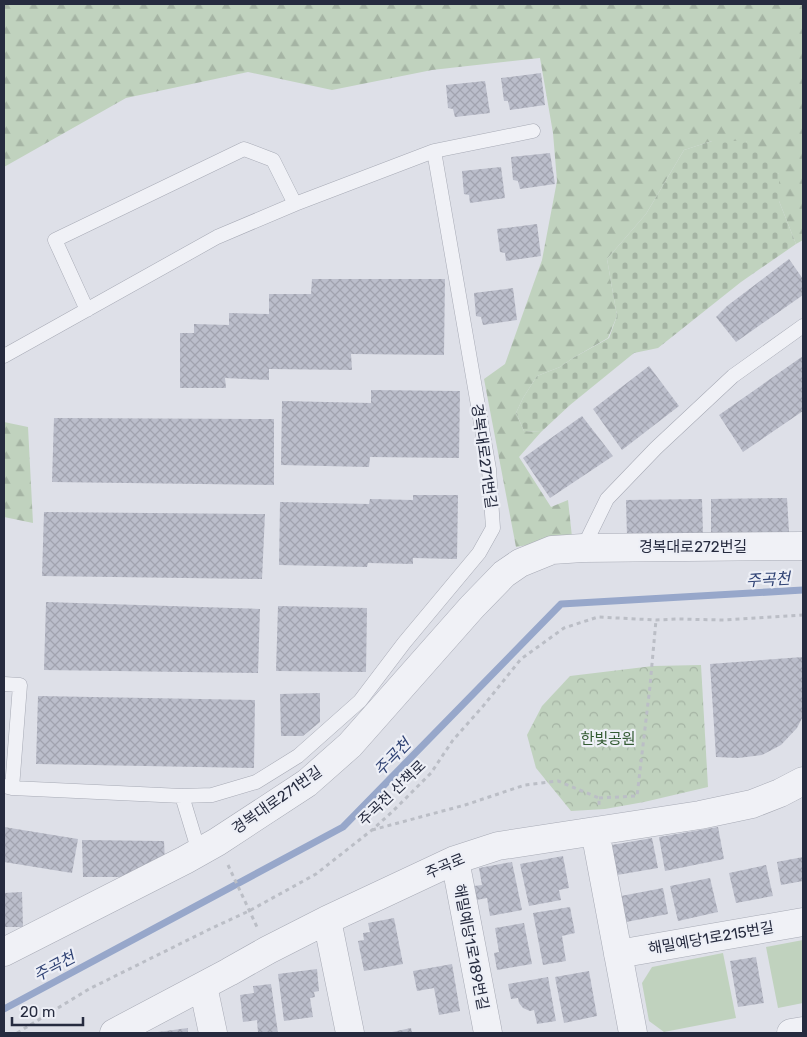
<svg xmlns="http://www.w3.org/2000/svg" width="807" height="1037" font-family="Rubik,'Noto Sans KR',sans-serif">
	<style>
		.grass { fill: #c0d2be }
		.forest { fill: url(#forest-firs) }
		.cemetery { fill: url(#cemetery-stones) }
		.park { fill: url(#park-crowns) }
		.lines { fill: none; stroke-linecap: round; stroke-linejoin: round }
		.stream { stroke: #97a7ca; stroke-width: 7 }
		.building { fill: url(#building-cross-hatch) }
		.lane-casing { stroke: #a7aab5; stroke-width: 15 }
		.street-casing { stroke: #a7aab5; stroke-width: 29 }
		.path { stroke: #bbbec6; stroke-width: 3; stroke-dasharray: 4 4; stroke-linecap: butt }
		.lane { stroke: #f0f1f6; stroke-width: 14 }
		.street { stroke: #f0f1f6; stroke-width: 28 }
		.labels { text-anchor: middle; stroke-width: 4.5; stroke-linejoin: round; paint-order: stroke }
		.street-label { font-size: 15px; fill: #262b3f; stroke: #edeff6 }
		.park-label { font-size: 15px; fill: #345b33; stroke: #edeff6 }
		.water-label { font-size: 16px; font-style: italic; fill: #2f4274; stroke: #edeff6 }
	</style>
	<defs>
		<pattern id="forest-firs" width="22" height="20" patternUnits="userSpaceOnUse" patternTransform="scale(1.25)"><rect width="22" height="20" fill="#c0d2be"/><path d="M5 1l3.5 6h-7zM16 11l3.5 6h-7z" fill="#a5b4a4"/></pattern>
		<pattern id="cemetery-stones" width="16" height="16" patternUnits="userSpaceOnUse" patternTransform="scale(1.25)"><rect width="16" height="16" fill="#c0d2be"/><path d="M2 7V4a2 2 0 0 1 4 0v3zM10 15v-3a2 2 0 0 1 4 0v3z" fill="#a5b4a4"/></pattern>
		<pattern id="park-crowns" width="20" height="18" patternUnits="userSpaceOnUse" patternTransform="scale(1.25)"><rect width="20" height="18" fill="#c0d2be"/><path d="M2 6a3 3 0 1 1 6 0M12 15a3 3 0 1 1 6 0" fill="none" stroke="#a5b4a4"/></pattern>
		<pattern id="building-cross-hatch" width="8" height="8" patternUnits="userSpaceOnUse" patternTransform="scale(1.25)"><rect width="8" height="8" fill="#bbbecb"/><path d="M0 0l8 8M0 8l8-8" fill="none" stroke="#a1a3af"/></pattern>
	</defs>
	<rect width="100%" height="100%" fill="#dee0e8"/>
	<!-- grass -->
	<path class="grass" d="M803,940v63l-25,5 -12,-61z
		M723,953l13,65 -72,14 -15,-11 -7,-38 10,-16z"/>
	<!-- forest -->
	<path class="forest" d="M4,4h799v236l-7,4 -17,-43v-27l-33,-33h-34l-28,9 -38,64 -39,45 10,57 -9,22 -35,20 -13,9 -23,9 -14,22 -7,15 8,18 17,1 -22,25 32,50 17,-7 4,37 -56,10 -32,-168 21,-15 37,-104 15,-79 -4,-48 -13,-75 -108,12 -100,20 -84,-18 -122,26 -122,69z
		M4,422l24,5 5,96 -29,-6z"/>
	<!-- cemetery -->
	<path class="cemetery" d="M712,141h34l17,9 16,24v27l17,43 -55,38 -83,66 -24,5 -64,52 -29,27 -17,-1 -8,-18 7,-15 14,-22 23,-9 13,-9 36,-20 8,-22 -10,-57 39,-45 38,-64z"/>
	<!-- park -->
	<path class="park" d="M701,665l7,122 -64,15 -39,7 -34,2 -35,-43 -9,-33 15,-29 28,-30 83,-10z"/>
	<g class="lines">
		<!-- stream -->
		<path class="stream" d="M4,1009l339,-182 218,-223 242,-14"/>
	</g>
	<!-- building -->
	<path class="building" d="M541,73l4,32 -35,5 -2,-9h-4l-3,-23z
		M485,81l5,32 -35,4 -2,-8 -5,-1 -2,-23z
		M550,153l5,31 -35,5 -2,-8 -5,-1 -2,-23z
		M501,167l4,31 -35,5 -1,-8 -5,-1 -2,-23z
		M537,224l4,32 -35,5 -1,-8 -5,-1 -3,-23z
		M789,259l14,20v16l-67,47 -20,-25 11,-11z
		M312,279h133l-1,76 -93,-1 1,16 -83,-1v11l-44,-2 1,10h-46v-55h14v-9l35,1v-12l40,1v-20h42z
		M513,288l4,32 -34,5 -2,-8 -5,-1 -2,-23z
		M803,356v55l-60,41 -24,-37z
		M649,366l30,40 -57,44 -29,-41z
		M371,390l89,1 -1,67 -89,-1 -1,10 -88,-2 1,-64 89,2z
		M582,416l31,40 -63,42 -27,-40z
		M54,418l220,1v66l-222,-3z
		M413,495h45l-1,64 -44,-1v6l-45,-1 -1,4 -88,-2 1,-63 89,2 1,-5 43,1z
		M787,498l2,34 -78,4v-37z
		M702,499l1,35 -76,3 -1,-37z
		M44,512l221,2 -3,65 -220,-3z
		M46,602l214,7 -2,64 -214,-3z
		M278,606l89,2 -1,64 -90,-1z
		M803,657v59l-6,12 -16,17 -19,10 -24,3 -22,-1 -6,-93z
		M320,693v29l-17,14h-22l-1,-42z
		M38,696l217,4 -1,68 -218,-4z
		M4,827l74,12 -6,34 -68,-11z
		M718,827l6,32 -59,12 -6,-34z
		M652,838l6,30 -41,7 -5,-30z
		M82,840l82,1 1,21 -32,15h-50z
		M563,856l6,32 -10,2 2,10 -32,6 -9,-42z
		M803,857v24l-22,4 -4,-23z
		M512,862l10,48 -32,6 -3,-18 -11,2 -2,-14 8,-1 -3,-17z
		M766,865l7,31 -37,7 -7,-30z
		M710,878l8,34 -40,9 -8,-35z
		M663,888l5,26 -42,8 -5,-26z
		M22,892l1,35h-19v-34z
		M570,907l5,26 -13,3 4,25 -23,4 -10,-52z
		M394,918l9,46 -39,7 -6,-30 6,-1 -1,-7 7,-1 -2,-9z
		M524,923l8,41 -35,6 -3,-17 5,-1 -4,-24z
		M756,957l8,46 -26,4 -8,-46z
		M452,964l8,47 -21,4 -5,-27 -17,3 -4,-20z
		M317,969l2,22 -5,1 1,5 -5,1 3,19 -29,4 -6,-47z
		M589,971l8,45 -33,7 -9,-46z
		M548,977l8,44 -19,3 -3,-14 -4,1 -7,-3 -4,-5 -1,-5 -7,1 -3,-15z
		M271,984l7,49h-20l-1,-13 -14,2 -3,-27 14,-2 -1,-7z
		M188,1028v5h-30v-1z
		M411,1028l1,5h-20v-1z"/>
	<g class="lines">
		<!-- lane casing -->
		<g class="lane-casing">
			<path id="lane" d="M87,310l-32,-70 189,-91 29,11 22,44
				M4,356l213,-119 78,-33 139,-53
				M583,548l24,-49 49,-51 77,-72 70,-50
				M4,684l16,1 -8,103
				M4,786l8,2 170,8 30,-1 44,-13 42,-26 62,-55 44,-58 75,-90 14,-25 -4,-59 -55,-318 99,-20
				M182,796l17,56"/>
		</g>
		<!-- street casing -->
		<g class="street-casing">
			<path id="street" d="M595,831l38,202
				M455,860l33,173
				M327,920l23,113
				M4,952l181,-92 32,-18 90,-59 43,-38 122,-138 32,-33 16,-11 32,-13 31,-2 220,-2
				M618,954l185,-32
				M203,986l10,47
				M114,1033l115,-61 39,-22 59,-30 128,-60 43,-14 202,-31 52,-11 28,-11 23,-12
				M791,1033l12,-2"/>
		</g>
		<!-- path -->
		<path class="path" d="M599,798l38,-2 13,-110 6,-66
			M372,830l93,-25 60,-20 33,-4 41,17v7
			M228,865l29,62
			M17,1033l72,-44 123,-61 37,-17 67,-37 56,-44 20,-18 39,-39 22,-33 31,-35 37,-46 43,-31 34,-11 58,3 22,-1 46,1 79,-5"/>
		<!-- lane -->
		<use href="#lane" class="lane"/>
		<!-- street -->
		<use href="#street" class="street"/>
	</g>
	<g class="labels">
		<!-- street labels -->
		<g class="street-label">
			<text transform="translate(484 456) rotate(82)" y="5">경복대로271번길</text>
			<text x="693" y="552">경복대로272번길</text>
			<text transform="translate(392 793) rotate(-44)" y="5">주곡천 산책로</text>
			<text transform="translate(277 800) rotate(-35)" y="5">경복대로271번길</text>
			<text transform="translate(445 866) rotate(-23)" y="5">주곡로</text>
			<text transform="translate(711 938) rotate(-10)" y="5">해밀예당1로215번길</text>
			<text transform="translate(471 947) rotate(79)" y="5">해밀예당1로189번길</text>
		</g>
		<!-- park labels -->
		<g class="park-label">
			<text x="608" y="744">한빛공원</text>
		</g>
		<!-- water labels -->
		<g class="water-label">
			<text transform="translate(768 579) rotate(-3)" y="6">주곡천</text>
			<text transform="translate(392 757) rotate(-46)" y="6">주곡천</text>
			<text transform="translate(54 966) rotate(-28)" y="6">주곡천</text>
		</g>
	</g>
	<!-- border -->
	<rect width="807" height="1037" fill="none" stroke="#262b3f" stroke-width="10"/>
	<!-- scale -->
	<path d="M12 1017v8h71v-8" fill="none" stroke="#262b3f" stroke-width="2.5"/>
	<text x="20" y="1017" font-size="15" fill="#262b3f" stroke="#edeff6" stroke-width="4" paint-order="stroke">20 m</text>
</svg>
